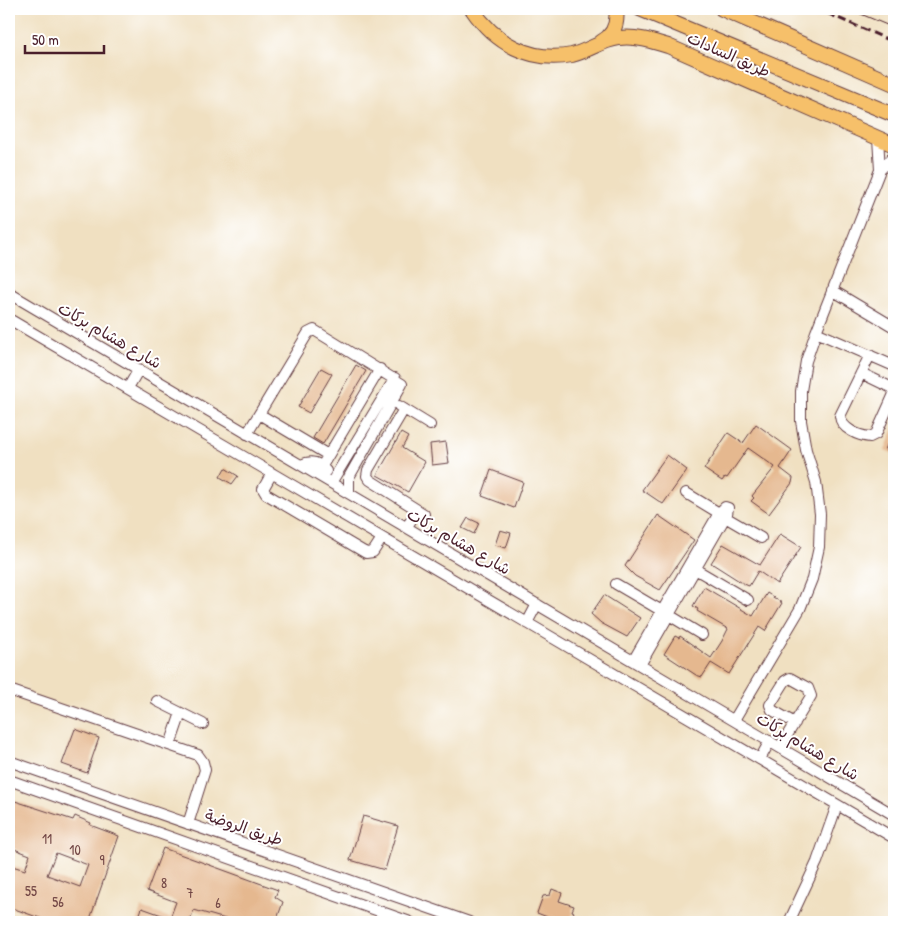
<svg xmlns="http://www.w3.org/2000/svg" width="903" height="931" font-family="'Patrick Hand','Playpen Sans Arabic',sans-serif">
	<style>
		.building { fill: #e5b88f; fill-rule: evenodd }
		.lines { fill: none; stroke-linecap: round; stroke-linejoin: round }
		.minor-casing { stroke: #633c42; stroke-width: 12 }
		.major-casing { stroke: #633c42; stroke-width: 16 }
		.minor { stroke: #fff; stroke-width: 10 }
		.major { stroke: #f6c06b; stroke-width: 14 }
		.tram { stroke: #4a1f2b; stroke-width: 1 }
		.rail { stroke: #4a1f2b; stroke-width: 3; stroke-dasharray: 8 4; stroke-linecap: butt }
		.labels { text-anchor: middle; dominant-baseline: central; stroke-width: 4; stroke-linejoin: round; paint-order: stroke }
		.number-label { font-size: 14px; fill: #714544 }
		.street-label { font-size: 16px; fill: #4a1f2b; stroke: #fff }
	</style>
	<rect width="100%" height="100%" fill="#fff"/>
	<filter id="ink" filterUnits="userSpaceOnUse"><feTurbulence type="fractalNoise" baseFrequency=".02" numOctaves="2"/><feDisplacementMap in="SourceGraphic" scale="10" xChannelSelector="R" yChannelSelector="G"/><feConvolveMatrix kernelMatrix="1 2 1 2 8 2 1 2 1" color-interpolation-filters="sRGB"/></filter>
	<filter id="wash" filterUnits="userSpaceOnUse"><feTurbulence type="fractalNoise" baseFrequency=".0096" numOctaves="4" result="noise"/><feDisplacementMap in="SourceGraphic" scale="20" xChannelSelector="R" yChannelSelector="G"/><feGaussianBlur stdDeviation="1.12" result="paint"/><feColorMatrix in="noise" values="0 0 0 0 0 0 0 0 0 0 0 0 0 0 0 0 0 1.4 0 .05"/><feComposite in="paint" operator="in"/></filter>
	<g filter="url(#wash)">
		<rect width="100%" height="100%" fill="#f0e0c1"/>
		<g id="blocks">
			<path class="building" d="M356,365L366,371L323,444L313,438Z
				M321,368L332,374L309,413L298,407Z
				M756,424L792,450L780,468L793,478L792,483L769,514L751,501L754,498L752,496L775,467L748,448L727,478L725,477L722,481L704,469L728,433L743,443Z
				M894,428V454L885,450Z
				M401,433L408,437L402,448L425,462L408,492L377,475Z
				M446,442L449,463L432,465L430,444Z
				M667,455L687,470L663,504L642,490Z
				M225,468L238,476L232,484L220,477Z
				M491,470L523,482L514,508L482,496Z
				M658,515L694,540L660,590L635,576L625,566Z
				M468,518L479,523L474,534L462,528Z
				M500,530L511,533L506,548L495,545Z
				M780,534L801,547L777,584L758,571L749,586L744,584L711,563L723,544L760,565Z
				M704,587L753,616L767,593L782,603L765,631L759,627L729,674L711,663L702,677L696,675L664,654L675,636L679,638L680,636L711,658L722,641L728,629L697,611L698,609L693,606Z
				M604,595L640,618L627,637L601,623L591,614Z
				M75,729L99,738L87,773L62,764Z
				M9,799L73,820L75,816L91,823L90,825L119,836L89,922H51L9,907V865L25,870L30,855L9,847ZM56,853L88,865L80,887L47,875Z
				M363,816L398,826L385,870L350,860Z
				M163,848L278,890L275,897L283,902L276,922H236L194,910L189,922H137L142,908L170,918L176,902L147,891Z
				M552,889L562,893L559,901L574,906L572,911L574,912L569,922H560L537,913L543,896L550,895Z"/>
		</g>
	</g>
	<g filter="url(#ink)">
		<use href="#blocks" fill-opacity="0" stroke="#633c42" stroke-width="1"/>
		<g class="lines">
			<g class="minor-casing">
				<path id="minor" d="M880,170L894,156
					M832,290L894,327
					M9,293L894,815
					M9,319L894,838
					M816,332L894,366
					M861,373L892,388L894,394L876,434L870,437C859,436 841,429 840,416L870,355
					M128,388L139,369
					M399,406L430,425
					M404,409L368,470L367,476L370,480L424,514
					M259,414L328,455
					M247,434L308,333L314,330L402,384L349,477V493
					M301,465C311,460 319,462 326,471
					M322,466L380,369
					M272,473L263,489L266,494L366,553L373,552L382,538
					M331,483L395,378
					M686,493L719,513
					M725,517L761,538
					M407,527L417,510
					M695,569L748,600
					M616,584L662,611
					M669,615L702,635
					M527,623L537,604
					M633,661L719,513L725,507L728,508L727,514L640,665
					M9,690L198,755L203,762L205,770L188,824
					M157,701L203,724
					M734,720L800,609L812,579L819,547L820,514L816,482L806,450L801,421V391L806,361L816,332L880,170L878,138
					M170,745L181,713
					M780,747L811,696L808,688L790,678L785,681L770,705L772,710L795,723
					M760,759L770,741
					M9,761L469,922
					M9,780L410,922
					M789,922L817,862L837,805"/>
			</g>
			<g class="major-casing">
				<path id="major" d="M472,9C495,43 530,63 572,55C588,51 602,40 619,38C636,36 652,41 668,46L894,145
					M640,9L894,115
					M722,9L894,84
					M601,42C614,35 618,23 616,9"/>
			</g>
			<use href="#minor" class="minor"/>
			<use href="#major" class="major"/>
			<path class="tram" d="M849,9L894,28"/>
			<path class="rail" d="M817,9L894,42"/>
		</g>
	</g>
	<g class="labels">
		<g class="number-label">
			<text x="47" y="838">11</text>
			<text x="75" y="849">10</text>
			<text x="102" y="859">9</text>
			<text x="164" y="882">8</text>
			<text x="31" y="890">55</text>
			<text x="190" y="892">7</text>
			<text x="58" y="901">56</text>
			<text x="218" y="902">6</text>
		</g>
		<g class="street-label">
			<text transform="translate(729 54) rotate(24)">طريق السادات</text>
			<text transform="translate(110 335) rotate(30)">شارع هشام بركات</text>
			<text transform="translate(459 541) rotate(30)">شارع هشام بركات</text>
			<text transform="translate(808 746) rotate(31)">شارع هشام بركات</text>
			<text transform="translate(244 827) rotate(19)">طريق الروضة</text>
		</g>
	</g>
	<rect width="903" height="931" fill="none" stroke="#fff" stroke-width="30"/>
	<path d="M25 45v8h79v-8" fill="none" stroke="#4a1f2b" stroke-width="2.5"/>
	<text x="32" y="45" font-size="15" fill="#4a1f2b" stroke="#ffffff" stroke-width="4" paint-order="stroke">50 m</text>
</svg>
